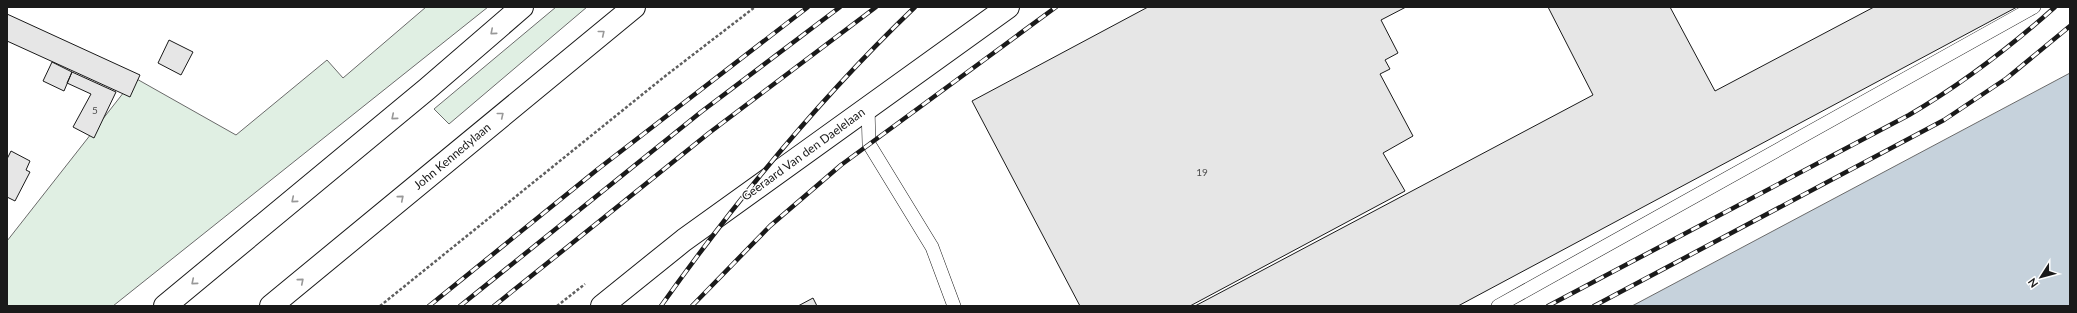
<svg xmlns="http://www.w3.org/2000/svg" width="2077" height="313" font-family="Lato,sans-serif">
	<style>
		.green { fill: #e0efe3; stroke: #6a6a6a }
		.water { fill: #c6d2dc; stroke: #6a6a6a }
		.building { fill: #e6e6e6; stroke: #1a1a1a }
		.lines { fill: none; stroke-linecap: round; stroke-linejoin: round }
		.lane-casing { stroke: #1a1a1a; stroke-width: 14 }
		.street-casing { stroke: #1a1a1a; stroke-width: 24 }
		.highway-casing { stroke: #1a1a1a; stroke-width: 24 }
		.path { stroke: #5f5f5f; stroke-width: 2.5; stroke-dasharray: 3 2; stroke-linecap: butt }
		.lane { stroke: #fff; stroke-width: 13 }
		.street { stroke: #fff; stroke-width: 22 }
		.highway { stroke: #fff; stroke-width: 22 }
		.rail-casing { stroke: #1a1a1a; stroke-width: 4.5 }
		.rail { stroke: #fff; stroke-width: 3; stroke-dasharray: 9; stroke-linecap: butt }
		.oneway { stroke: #989898 }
		.labels { text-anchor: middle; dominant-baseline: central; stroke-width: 3; stroke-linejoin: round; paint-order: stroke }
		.number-label { font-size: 10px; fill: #4d4d4d }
		.street-label { font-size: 12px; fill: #1a1a1a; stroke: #fff }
	</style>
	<rect width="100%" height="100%" fill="#fff"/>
	<path class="green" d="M426,7H488L113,306H7V241L135,78L236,135L327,60L343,78Z
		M556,7H587L449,124L434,109Z"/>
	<path class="water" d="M2070,73V306H1632Z"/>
	<path class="building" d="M1148,7H1406L1381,20L1398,53L1385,60L1390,69L1380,74L1413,136L1383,153L1405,191L1190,306H1080L972,101Z
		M1548,7H1670L1715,91L1874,7H2017L1458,306H1195L1593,95Z
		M7,14L140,75L130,97L7,41Z
		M169,40L193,52L181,75L158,63Z
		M52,62L72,72L64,91L43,81Z
		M72,72L116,92L94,138L73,127L91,94L67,83Z
		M11,151L30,161L26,170L30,172L15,201L7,197V159Z
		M813,298L817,306H798Z"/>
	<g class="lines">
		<g class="lane-casing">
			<path id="lane" d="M868,107L869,144L932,247L954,306
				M1498,306L2034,7"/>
		</g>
		<g class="street-casing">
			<path id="street" d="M602,306L684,240L1008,7"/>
		</g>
		<g class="highway-casing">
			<path id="highway" d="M165,306L427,89L522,7
				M271,306L634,7"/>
		</g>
		<path class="path" d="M380,306L664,77L755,7
			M557,306L585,284"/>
		<use href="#lane" class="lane"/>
		<use href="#street" class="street"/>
		<use href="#highway" class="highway"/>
		<g class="rail-casing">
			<path id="rail" d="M429,306L598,169L808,7
				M460,306L701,112L840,7
				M494,306L709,133L876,7
				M661,306C737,199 821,97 915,7
				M692,306L770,226L841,165L1056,7
				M1548,306L1909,115C1962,84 2009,48 2055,7
				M1594,306L1944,120L2007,78L2070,26"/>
		</g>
		<use href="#rail" class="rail"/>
	</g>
	<defs><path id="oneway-chevron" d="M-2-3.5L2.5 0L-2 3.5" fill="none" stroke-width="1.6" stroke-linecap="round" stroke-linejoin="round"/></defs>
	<g class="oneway">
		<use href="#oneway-chevron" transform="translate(493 32) rotate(139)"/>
		<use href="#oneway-chevron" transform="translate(602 33) rotate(-39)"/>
		<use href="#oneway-chevron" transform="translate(501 115) rotate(-39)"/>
		<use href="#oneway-chevron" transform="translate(394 117) rotate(140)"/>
		<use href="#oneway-chevron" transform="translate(401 198) rotate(-40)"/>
		<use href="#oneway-chevron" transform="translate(294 200) rotate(140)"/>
		<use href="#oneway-chevron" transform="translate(301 281) rotate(-40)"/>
		<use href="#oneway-chevron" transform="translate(194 282) rotate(140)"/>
	</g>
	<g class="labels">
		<g class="number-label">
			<text x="95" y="110">5</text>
			<text x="1202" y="172">19</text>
		</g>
		<g class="street-label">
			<text transform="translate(803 154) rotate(-36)">Geeraard Van den Daelelaan</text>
			<text transform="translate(452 156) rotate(-40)">John Kennedylaan</text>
		</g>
	</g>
	<rect width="2077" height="313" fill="none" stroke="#1a1a1a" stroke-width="16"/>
	<g transform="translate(2041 277) rotate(234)" stroke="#ffffff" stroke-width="3" paint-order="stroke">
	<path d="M0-3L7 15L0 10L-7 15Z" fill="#1a1a1a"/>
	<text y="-6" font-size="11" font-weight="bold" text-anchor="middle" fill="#1a1a1a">N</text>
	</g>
</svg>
